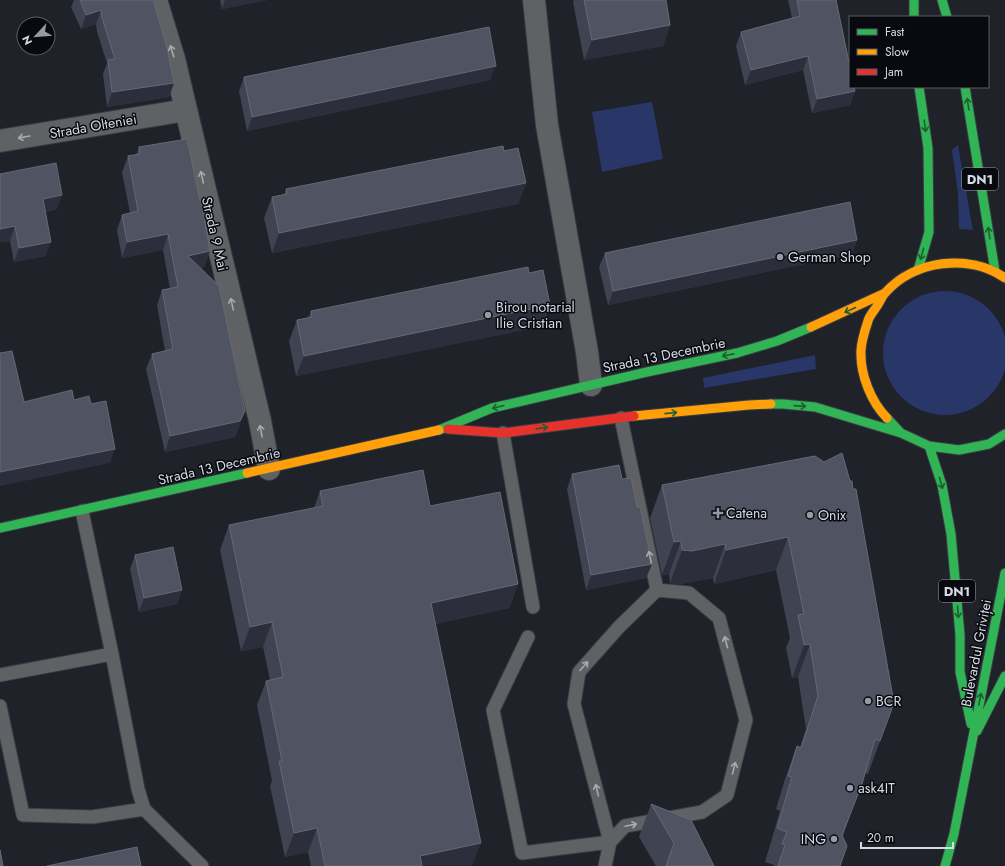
<svg xmlns="http://www.w3.org/2000/svg" width="1005" height="866" font-family="Jost,sans-serif">
	<style>
		.green { fill: #293668 }
		.lines { fill: none; stroke-linecap: round; stroke-linejoin: round }
		.lane-casing { stroke: #393d42; stroke-width: 15 }
		.street-casing { stroke: #393d42; stroke-width: 24 }
		.fast-casing { stroke: #393d42; stroke-width: 11 }
		.slow-casing { stroke: #393d42; stroke-width: 11 }
		.jam-casing { stroke: #393d42; stroke-width: 11 }
		.lane { stroke: #606164; stroke-width: 13 }
		.street { stroke: #606164; stroke-width: 22 }
		.fast { stroke: #30b455; stroke-width: 9 }
		.slow { stroke: #ff9f0a; stroke-width: 9 }
		.jam { stroke: #e5322d; stroke-width: 9 }
		.wall { fill: #3f4352 }
		.shaded-wall { fill: #2c2f3b }
		.building { fill: #505462; stroke: #656976 }
		.oneway { stroke: #a7aab0 }
		.oneway2 { stroke: #1c5f32 }
		.poi-dot { fill: #969aa2; stroke: #080a10; stroke-width: 1.5 }
		.labels { text-anchor: middle; dominant-baseline: central; stroke-width: 3; stroke-linejoin: round; paint-order: stroke }
		.shield { fill: #080a10; stroke: #989ca4; stroke-width: 1 }
		.shield-label { font-size: 13px; font-weight: bold; fill: #d6dae3 }
		.street-label { font-size: 14px; fill: #d6dae3; stroke: #080a10 }
		.poi-label { font-size: 14px; fill: #d6dae3; stroke: #080a10; text-anchor: start }
	</style>
	<rect width="100%" height="100%" fill="#1f2229"/>
	<path class="green" d="M652,102L663,159L602,172L592,112Z
		M958,145L971,220L973,230L959,229L958,194L952,150Z
		M883 353a62 62 0 1 1 124 0a62 62 0 1 1-124 0Z
		M815,355L816,369L704,388L703,378Z"/>
	<g class="lines">
		<g class="lane-casing">
			<path id="lane" d="M503,433L533,607
				M82,511L112,654L138,789L144,809L202,866
				M528,637L493,710L522,853L610,842L574,704L579,672L619,627L657,590
				M0,675L112,654
				M0,706L23,815L92,817L144,809
				M605,866L610,842L625,826L702,812L727,795L746,720L719,618L689,593L657,590L621,418"/>
		</g>
		<g class="street-casing">
			<path id="street" d="M156,0L174,59L260,421L269,469
				M534,0L547,125L587,352L591,385
				M0,141L186,110"/>
		</g>
		<g class="fast-casing">
			<path id="fast" d="M914,0V17
				M942,0L947,17
				M965,87L995,271
				M918,270L929,232L928,148L919,87
				M771,404H783L815,407L901,433
				M887,418L901,433L929,446L959,450L989,444L1005,434
				M439,430L492,408L647,372L737,353L777,341L811,327
				M929,446L942,485L951,534L960,635V672L971,724
				M0,528L247,473
				M977,731L1005,676
				M945,866L954,834L1005,573"/>
		</g>
		<g class="slow-casing">
			<path id="slow" d="M811,327L885,293
				M634,416L749,405L771,404
				M887,418C871,402 860,374 861,351C861,342 865,330 868,321C869,316 874,311 877,306C880,302 882,296 885,293C914,260 969,253 1005,278
				M247,473L439,430"/>
		</g>
		<g class="jam-casing">
			<path id="jam" d="M448,429L503,433L634,416"/>
		</g>
		<use href="#lane" class="lane"/>
		<use href="#street" class="street"/>
		<use href="#fast" class="fast"/>
		<use href="#slow" class="slow"/>
		<use href="#jam" class="jam"/>
	</g>
	<path class="wall" d="M74,0H153L174,83L169,97L107,107L103,74L107,63L97,32L96,24L81,29L71,7Z
		M220,0H267L222,9Z
		M574,0H666L670,25L663,46L584,60L573,2Z
		M788,0H836L855,91L850,105L812,113L803,70L745,85L736,46L741,32L792,18Z
		M244,77L490,80L247,131L239,91Z
		M139,147L210,251L204,267L201,268L245,411L239,426L235,437L165,452L146,369L152,354L165,351L157,305L162,290L170,289L163,250L122,258L117,230L122,215L130,213L122,172L128,156L136,155Z
		M504,151L526,183L518,204L272,253L264,218L272,197L284,195L286,189Z
		M0,174L57,209L45,212L46,256L14,262L10,241L0,242Z
		M857,240L852,254L608,305L599,267L605,253Z
		M529,273L550,305L543,326L296,376L289,341L297,320L308,318L311,311Z
		M815,456L880,741L868,774L865,773L843,836L840,866H774V865L765,862L780,811L776,809L785,779L797,746L800,747L806,729L798,677L792,678L786,648L790,638L776,570L714,584L713,578L680,584L670,583L669,574L662,575L650,518L662,485Z
		M572,474L622,479L637,507L652,564L646,578L586,590L567,489Z
		M320,491L430,506L518,584L509,608L435,624L472,866H311L308,852L285,857L270,786L272,781L257,705L266,681L270,680L263,647L241,651L220,550L229,525L314,508Z
		M135,555L182,590L177,604L139,612L130,569Z
		M651,804L714,866H656L639,837Z"/>
	<path class="shaded-wall" d="M225,0H267L222,9Z
		M101,10L96,24L81,29L86,15Z
		M670,25L663,46L584,60L592,40Z
		M808,56L803,70L745,85L751,70Z
		M496,66L490,80L247,131L252,117Z
		M174,83L169,97L107,107L112,92Z
		M855,91L850,105L812,113L817,99Z
		M526,183L518,204L272,253L279,233Z
		M62,195L57,209L37,213L43,199Z
		M15,226L10,241L0,242V229Z
		M168,234L163,250L122,258L127,242Z
		M857,240L852,254L608,305L613,291Z
		M51,242L46,256L14,262L19,248Z
		M210,251L204,267L182,271L188,256Z
		M550,305L543,326L296,376L304,356Z
		M245,411L239,426L235,437L165,452L170,436Z
		M115,449L110,463L0,486V472Z
		M788,537L776,570L714,584L726,550Z
		M681,541L669,574L662,575L674,542Z
		M725,544L713,578L680,584L670,583L682,550Z
		M652,564L646,578L586,590L591,575Z
		M518,584L509,608L422,627L431,603Z
		M182,590L177,604L139,612L144,598Z
		M272,622L263,647L241,651L250,627Z
		M810,644L798,677L792,678L804,645Z
		M317,828L308,852L285,857L294,833Z
		M481,843L472,866H416L420,856Z"/>
	<path class="building" d="M80,0H153L167,48L174,83L112,92L108,60L115,59L102,18L101,10L86,15Z
		M584,0H666L670,25L592,40Z
		M797,0H836L850,67V87H854L855,91L817,99L808,56L751,70L741,32L800,16Z
		M489,27L496,66L252,117L244,77Z
		M187,139L200,201L201,200L210,251L188,256L219,286L245,411L240,421L170,436L152,354L173,349L162,290L178,287L168,234L127,242L122,215L138,211L128,156L140,154L139,147Z
		M503,146L504,151L518,148L526,183L279,233L272,197L287,194L286,189Z
		M56,163L62,195L43,199L51,242L19,248L15,226L0,229V174Z
		M850,202L857,240L613,291L605,253Z
		M528,267L529,273L543,270L550,305L304,356L297,320L312,317L311,311Z
		M12,351L24,402L72,390L74,400L89,396L91,404L106,401L115,449L0,472V353Z
		M842,453L850,481H852L853,489H856L894,703L880,741L875,739L862,784L842,835L847,846L840,866H778L785,845L782,844L787,832L777,828L792,777L788,776L797,746L801,748L818,696L810,644L804,645L798,615L804,614L788,537L726,550L725,544L692,551L682,550L681,541L674,542L662,485L815,456L824,462Z
		M619,465L622,479L631,478L637,507H640L652,564L591,575L572,474Z
		M423,470L430,506L500,492L518,584L431,603L481,843L420,856L422,866H325L317,828L294,833L279,761H282L266,681L283,677L272,622L250,627L229,525L323,506L320,491Z
		M173,547L182,590L144,598L135,555Z
		M651,804L691,820L714,866H666L674,843Z
		M137,847L141,866H47Z
		M0,850L3,866H0Z"/>
	<defs><path id="oneway-shaft" d="M-6 0H5M1.5-3L5.5 0L1.5 3" fill="none" stroke-width="1.6" stroke-linecap="round" stroke-linejoin="round"/></defs>
	<g class="oneway">
		<use href="#oneway-shaft" transform="translate(172 51) rotate(-107)"/>
		<use href="#oneway-shaft" transform="translate(24 137) rotate(170)"/>
		<use href="#oneway-shaft" transform="translate(202 177) rotate(-103)"/>
		<use href="#oneway-shaft" transform="translate(232 304) rotate(-103)"/>
		<use href="#oneway-shaft" transform="translate(261 431) rotate(-101)"/>
		<use href="#oneway-shaft" transform="translate(650 557) rotate(-102)"/>
		<use href="#oneway-shaft" transform="translate(726 642) rotate(-105)"/>
		<use href="#oneway-shaft" transform="translate(584 666) rotate(-48)"/>
		<use href="#oneway-shaft" transform="translate(734 768) rotate(-76)"/>
		<use href="#oneway-shaft" transform="translate(597 790) rotate(-104)"/>
		<use href="#oneway-shaft" transform="translate(631 825) rotate(-12)"/>
	</g>
	<g class="oneway2">
		<use href="#oneway-shaft" transform="translate(968 104) rotate(-99)"/>
		<use href="#oneway-shaft" transform="translate(925 126) rotate(82)"/>
		<use href="#oneway-shaft" transform="translate(989 233) rotate(-99)"/>
		<use href="#oneway-shaft" transform="translate(922 254) rotate(106)"/>
		<use href="#oneway-shaft" transform="translate(850 310) rotate(155)"/>
		<use href="#oneway-shaft" transform="translate(728 355) rotate(169)"/>
		<use href="#oneway-shaft" transform="translate(800 406) rotate(4)"/>
		<use href="#oneway-shaft" transform="translate(498 407) rotate(166)"/>
		<use href="#oneway-shaft" transform="translate(671 413) rotate(-6)"/>
		<use href="#oneway-shaft" transform="translate(542 428) rotate(-8)"/>
		<use href="#oneway-shaft" transform="translate(941 483) rotate(74)"/>
		<use href="#oneway-shaft" transform="translate(958 612) rotate(86)"/>
		<use href="#oneway-shaft" transform="translate(980 699) rotate(-79)"/>
	</g>
	<g class="poi-dot">
		<circle cx="780" cy="257" r="4"/>
		<circle cx="488" cy="315" r="4"/>
		<path d="M716 507h4v4h4v4h-4v4h-4v-4h-4v-4h4z"/>
		<circle cx="810" cy="515" r="4"/>
		<circle cx="868" cy="701" r="4"/>
		<circle cx="850" cy="788" r="4"/>
		<circle cx="834" cy="839" r="4"/>
	</g>
	<g class="labels">
		<g class="shield">
			<rect x="962" y="168" width="36" height="22" rx="3"/>
			<rect x="939" y="580" width="36" height="22" rx="3"/>
		</g>
		<g class="shield-label">
			<text x="980" y="179">DN1</text>
			<text x="957" y="591">DN1</text>
		</g>
		<g class="street-label">
			<text transform="translate(93 126) rotate(-10)">Strada Olteniei</text>
			<text transform="translate(215 234) rotate(77)">Strada 9 Mai</text>
			<text transform="translate(664 355) rotate(-12)">Strada 13 Decembrie</text>
			<text transform="translate(219 466) rotate(-13)">Strada 13 Decembrie</text>
			<text transform="translate(976 653) rotate(-79)">Bulevardul Griviței</text>
		</g>
		<g class="poi-label">
			<text x="788" y="257">German Shop</text>
			<text x="496" y="307">Birou notarial<tspan x="496" dy="16">Ilie Cristian</tspan></text>
			<text x="726" y="513">Catena</text>
			<text x="818" y="515">Onix</text>
			<text x="876" y="701">BCR</text>
			<text x="858" y="788">ask4IT</text>
			<text x="826" y="839" text-anchor="end">ING</text>
		</g>
	</g>
	<rect x="849" y="16" width="140" height="72" fill="#080a10" stroke="#5a5d64"/>
	<rect x="857" y="29" width="20" height="6" fill="#30b455" stroke="#5a5d64"/>
	<text x="885" y="36" font-size="12" fill="#d6dae3">Fast</text>
	<rect x="857" y="49" width="20" height="6" fill="#ff9f0a" stroke="#5a5d64"/>
	<text x="885" y="56" font-size="12" fill="#d6dae3">Slow</text>
	<rect x="857" y="69" width="20" height="6" fill="#e5322d" stroke="#5a5d64"/>
	<text x="885" y="76" font-size="12" fill="#d6dae3">Jam</text>
	<g transform="translate(36 36) rotate(244)"><circle r="19" fill="#080a10" stroke="#5a5d64"/>
	<path d="M0-3L7 15L0 10L-7 15Z" fill="#969aa2"/>
	<text y="-6" font-size="11" font-weight="bold" text-anchor="middle" fill="#d6dae3">N</text>
	</g>
	<path d="M861 842v6h92v-6" fill="none" stroke="#d6dae3" stroke-width="2"/>
	<text x="867" y="842" font-size="12" fill="#d6dae3" stroke="#080a10" stroke-width="3" paint-order="stroke">20 m</text>
</svg>
